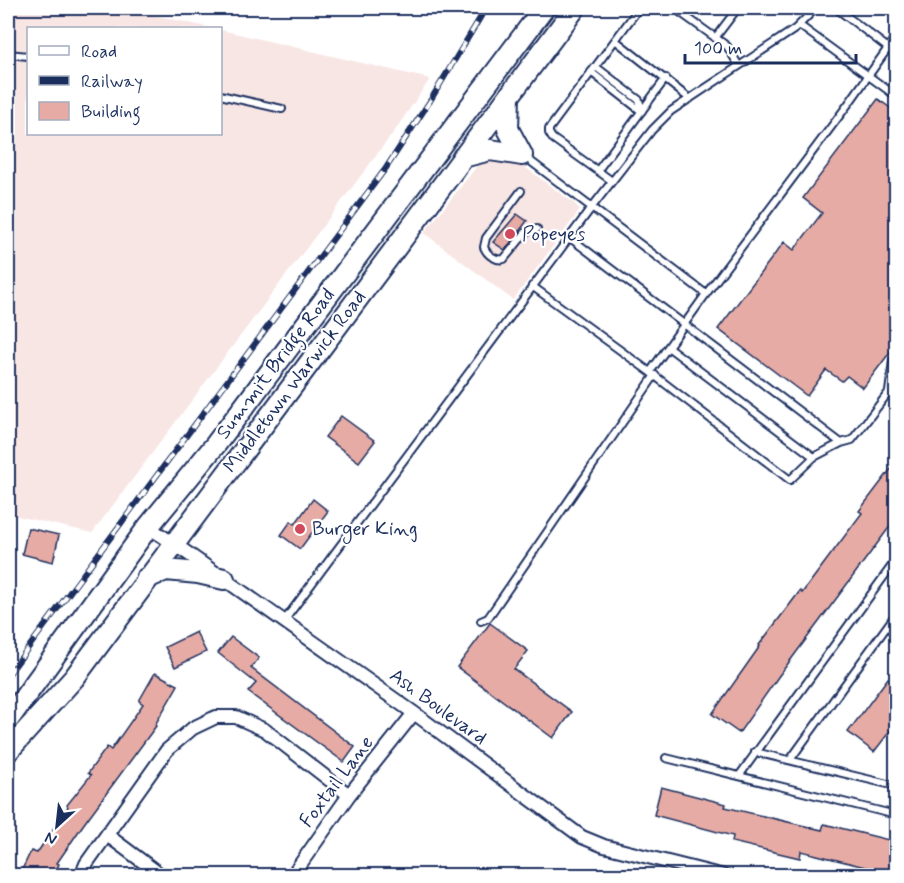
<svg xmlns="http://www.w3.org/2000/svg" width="904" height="883" font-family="Mynerve,sans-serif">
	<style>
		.built { fill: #f8e6e4 }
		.building { fill: #e6aba5; stroke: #1b2f5e; stroke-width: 1.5 }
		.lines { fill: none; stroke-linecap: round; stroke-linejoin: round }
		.lane-casing { stroke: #1b2f5e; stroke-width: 10 }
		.street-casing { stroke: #1b2f5e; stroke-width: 16 }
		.primary-casing { stroke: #1b2f5e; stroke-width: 24 }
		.lane { stroke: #fff; stroke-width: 6 }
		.street { stroke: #fff; stroke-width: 12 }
		.primary { stroke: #fff; stroke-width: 20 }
		.rail-casing { stroke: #1b2f5e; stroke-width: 6 }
		.rail { stroke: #fff; stroke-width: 4; stroke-dasharray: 11; stroke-linecap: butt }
		.poi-dot { fill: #d1495b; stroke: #fff; stroke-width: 2 }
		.labels { text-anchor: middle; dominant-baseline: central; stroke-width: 4.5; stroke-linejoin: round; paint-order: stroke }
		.poi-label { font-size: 20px; fill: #1b2f5e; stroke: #fff; text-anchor: start }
		.street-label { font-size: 20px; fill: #1b2f5e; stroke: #fff }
	</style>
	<rect width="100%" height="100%" fill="#fff"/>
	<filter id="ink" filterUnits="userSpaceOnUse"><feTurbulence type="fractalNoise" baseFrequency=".0167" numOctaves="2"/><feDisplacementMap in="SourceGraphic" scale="12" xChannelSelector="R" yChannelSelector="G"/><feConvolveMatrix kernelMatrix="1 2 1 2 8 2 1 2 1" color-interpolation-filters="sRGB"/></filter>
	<g filter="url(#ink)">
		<path class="built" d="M8,8H121L212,28H28V134H220L221,30L430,79L396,129L92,533L8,514Z
			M482,160H515L575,204L580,210L513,300L424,233Z"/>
		<path class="building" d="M878,99L897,113V343L863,388L847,376L842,381L826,370L807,396L718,329L784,242L794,250L822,213L803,198Z
			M517,214L527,221L505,250L493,242Z
			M341,416L375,441L359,462L325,437Z
			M897,461V517L778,677L739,733L712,714L760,646L759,645L800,591L802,593L862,513L859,511Z
			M313,499L328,511L300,549L281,535L291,521L295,524Z
			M28,528L59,535L53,562L22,554Z
			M490,623L528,651L514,669L572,712L553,738L457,667Z
			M196,632L206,652L175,667L165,647Z
			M231,637L259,658L251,668L355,747L344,762L248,692L256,683L218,653Z
			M155,673L178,685L155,725L156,726L83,825L57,863L59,864L54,876H19L31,851L37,853L68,807L67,805L91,775L88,773L107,747L111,750L143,704L139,701Z
			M888,678L897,684V722L874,752L848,732Z
			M661,787L726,804L725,807L822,830L824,824L897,842V875L801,851L800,858L732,842L733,836L654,815Z"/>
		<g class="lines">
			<g class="lane-casing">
				<path id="lane" d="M674,8L727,46L739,66
					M799,25L896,96
					M896,35L888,48L896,55
					M715,38L734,13L728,8
					M615,40L690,99
					M8,54L28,56
					M596,67L639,100L642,111
					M591,72L641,111
					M220,95L282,109
					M525,157L706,294L849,103L888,48L836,8
					M598,170L666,78
					M612,181L552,138L549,133V129L639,8
					M521,191L486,238L484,247C487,255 496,261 504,259L526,232L537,229
					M569,237L841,443L852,440L889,392L893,361L896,356
					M532,286L650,372L706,294
					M668,347L814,457
					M650,372L790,480L814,457L841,443
					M284,621L592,207L652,130L671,111L795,29L816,8
					M481,621L488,618L655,375
					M755,752L896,786
					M666,758L896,815
					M790,760L896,614
					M739,776L896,560"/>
			</g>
			<g class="street-casing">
				<path id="street" d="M148,527L173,543L414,713L582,837L604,846L724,876
					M107,835L162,876
					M81,876L86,864L167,750L193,728L216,717H236L265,730L349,795
					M292,876L349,795L414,713"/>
			</g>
			<g class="primary-casing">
				<path id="primary" d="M509,96L508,129L522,155
					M463,157L490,150L522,155
					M147,578L166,570L198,573L224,579
					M8,720L148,527L216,444L544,8
					M8,751L74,678L575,8"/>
			</g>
			<use href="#lane" class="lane"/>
			<use href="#street" class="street"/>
			<use href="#primary" class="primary"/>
			<g class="rail-casing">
				<path id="rail" d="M8,675L386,168L430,101L486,8"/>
			</g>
			<use href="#rail" class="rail"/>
		</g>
	</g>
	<g class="poi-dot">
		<circle cx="510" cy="234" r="6"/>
		<circle cx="300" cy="529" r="6"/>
	</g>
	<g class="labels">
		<g class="poi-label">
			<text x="522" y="234">Popeyes</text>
			<text x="312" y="529">Burger King</text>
		</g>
		<g class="street-label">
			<text transform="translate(276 364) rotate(-53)">Summit Bridge Road</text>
			<text transform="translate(295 382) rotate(-53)">Middletown Warwick Road</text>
			<text transform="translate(438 707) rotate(36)">Ash Boulevard</text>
			<text transform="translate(337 782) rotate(-53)">Foxtail Lane</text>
		</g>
	</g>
	<rect width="904" height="883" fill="none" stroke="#fff" stroke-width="30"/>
	<rect x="15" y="15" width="874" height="853" fill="none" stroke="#1b2f5e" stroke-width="2" filter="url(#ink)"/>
	<rect x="27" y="27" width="195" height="108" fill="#ffffff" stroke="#a4acbf" stroke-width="1.5"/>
	<rect x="39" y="46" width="30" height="9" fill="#ffffff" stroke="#a4acbf" stroke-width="1.5"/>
	<text x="81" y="57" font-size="18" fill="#1b2f5e">Road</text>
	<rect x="39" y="76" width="30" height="9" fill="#1b2f5e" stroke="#a4acbf" stroke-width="1.5"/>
	<text x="81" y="87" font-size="18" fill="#1b2f5e">Railway</text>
	<rect x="39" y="102" width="30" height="18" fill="#e6aba5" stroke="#a4acbf" stroke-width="1.5"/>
	<text x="81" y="117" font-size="18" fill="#1b2f5e">Building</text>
	<g transform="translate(57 826) rotate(207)" stroke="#ffffff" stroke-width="4.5" paint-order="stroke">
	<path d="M0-4.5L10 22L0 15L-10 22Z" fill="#1b2f5e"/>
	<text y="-9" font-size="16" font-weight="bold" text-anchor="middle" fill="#1b2f5e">N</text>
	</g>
	<path d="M685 54v9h171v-9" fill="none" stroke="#1b2f5e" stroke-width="3"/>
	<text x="694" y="54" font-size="18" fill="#1b2f5e" stroke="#ffffff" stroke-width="4.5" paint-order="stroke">100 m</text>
</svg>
